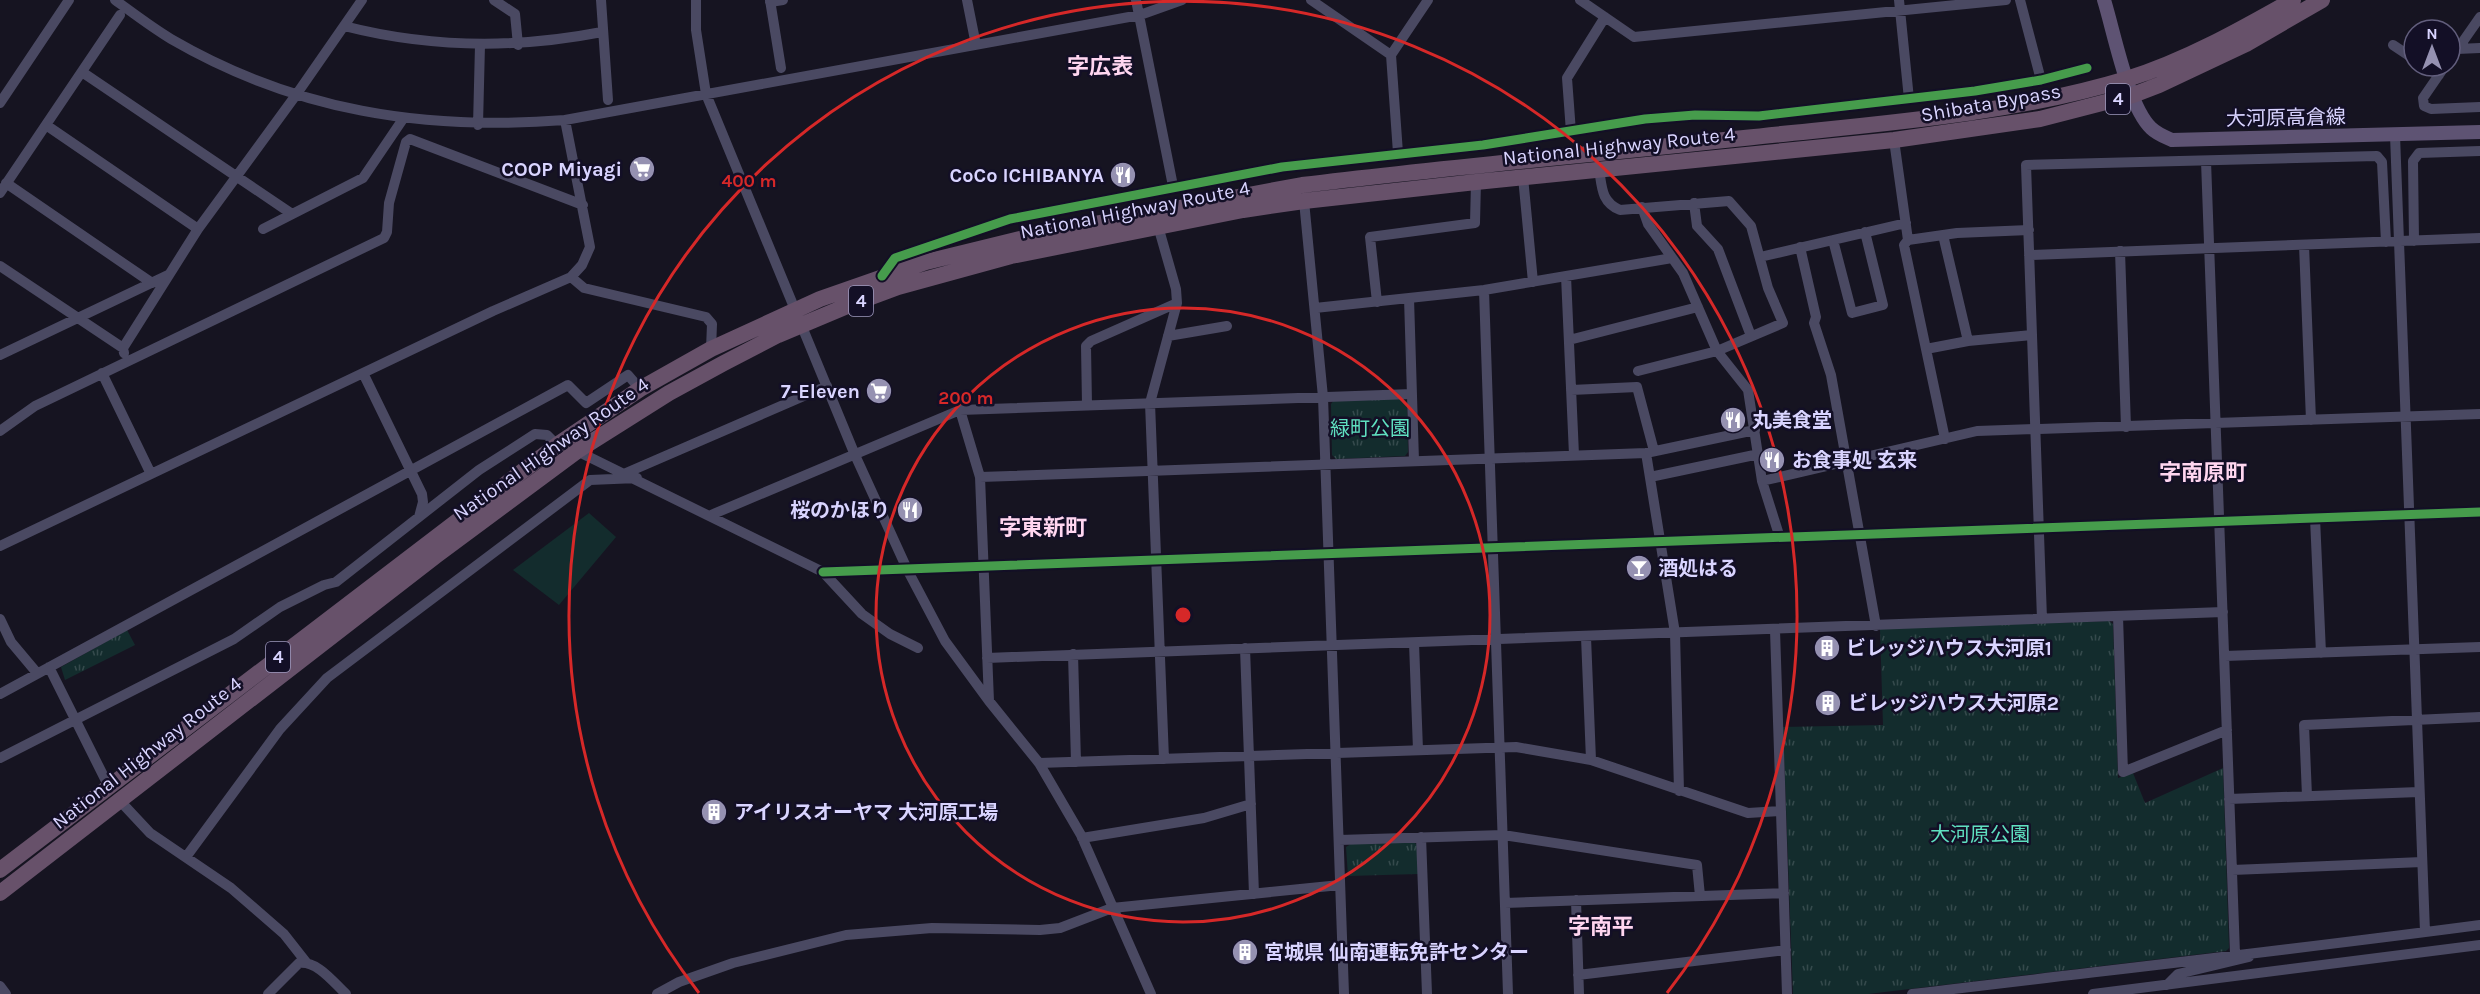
<svg xmlns="http://www.w3.org/2000/svg" width="2480" height="994" font-family="Karla,'Noto Sans JP',sans-serif">
	<style>
		.grass { fill: #132c2d }
		.park { fill: url(#park-tufts) }
		.lines { fill: none; stroke-linecap: round; stroke-linejoin: round }
		.minor { stroke: #4a4962; stroke-width: 10 }
		.major { stroke: #5e5373; stroke-width: 14 }
		.highway { stroke: #67516a; stroke-width: 16 }
		.cycleway-casing { stroke: #130f26; stroke-width: 13 }
		.cycleway { stroke: #469c4c; stroke-width: 9 }
		.ring { fill: none; stroke: #d62828; stroke-width: 3 }
		.labels { text-anchor: middle; dominant-baseline: central; stroke-width: 5; stroke-linejoin: round; paint-order: stroke }
		.shield { fill: #130f26; stroke: #9e99be; stroke-width: 1.5 }
		.shield-label { font-size: 18px; font-weight: bold; fill: #d9d4ff }
		.street-label { font-size: 20px; fill: #d9d4ff; stroke: #130f26 }
		.poi-label { font-size: 20px; font-weight: bold; fill: #d9d4ff; stroke: #130f26; text-anchor: start }
		.park-label { font-size: 20px; fill: #5fe0c0; stroke: #130f26 }
		.quarter-label { font-size: 22px; font-weight: bold; fill: #ffd6f0; stroke: #130f26 }
		.centre { fill: #d62828; stroke: #130f26; stroke-width: 3 }
		.ring-label { font-size: 18px; text-anchor: middle; font-weight: bold; fill: #d62828; stroke: #130f26; stroke-width: 5; stroke-linejoin: round; paint-order: stroke }
	</style>
	<defs>
		<pattern id="park-tufts" width="24" height="20" patternUnits="userSpaceOnUse" patternTransform="scale(1.5)"><rect width="24" height="20" fill="#132c2d"/><path d="M3 7l-1-3M5 7V3M7 7l1-3M15 17l-1-3M17 17v-4M19 17l1-3" fill="none" stroke="#354a4c"/></pattern>
	</defs>
	<rect width="100%" height="100%" fill="#161421"/>
	<path class="grass" d="M589,513L616,537L559,605L513,570Z"/>
	<path class="park" d="M1402,398L1407,402L1408,452L1405,456L1336,459L1332,455L1331,404L1334,400Z
		M2109,621L2113,624L2118,778L2133,773L2145,803L2223,768L2229,948L2226,951L1868,994H1793L1783,727L1883,725L1880,629Z
		M127,630L135,645L65,680L61,667Z
		M1413,842L1418,845V874L1348,876L1346,847L1351,844Z"/>
	<g class="lines">
		<path class="minor" d="M115,0C133,13 151,27 171,39C295,111 424,131 565,120L1140,15L1182,0
			M494,0L515,14L518,45
			M601,0L608,100
			M696,0V30L706,94L855,455L908,571L945,641L989,701L1039,763L1081,835L1151,994
			M770,0L781,68
			M967,0L976,45
			M1136,0L1173,186
			M1311,0L1391,55
			M1580,0L1634,37L2006,0
			M1899,0L1909,99
			M2020,0L2041,80
			M770,2L783,0
			M344,26C430,48 515,49 602,32
			M2393,45L2414,59
			M2457,49L2480,48
			M2450,60L2480,17
			M2425,66L2439,75
			M2445,66L2423,98L2424,106L2431,109L2480,107
			M82,72L292,214
			M0,103L69,0
			M46,125L198,229
			M478,125L480,45
			M1571,132L1567,78L1605,17
			M2395,135L2425,932
			M1894,140L1908,240
			M1398,153L1391,55L1428,0
			M2206,161L2235,954
			M1599,169C1602,187 1601,202 1620,210L1729,201L1751,226L1768,288L1783,323L1717,351L1638,371
			M1523,177L1533,282
			M6,183L152,283
			M0,193L120,15
			M1304,201L1323,397L1344,994
			M1694,203L1697,226L1718,249L1751,336
			M1642,207L1648,224L1683,273L1717,351L1748,390L1762,481L1780,538
			M1158,226L1176,289L1177,303L1150,403L1164,759
			M263,229L363,178L403,119
			M1943,235L1968,341
			M1833,240L1852,313L1883,305L1865,232
			M2414,241L2413,161L2419,153L2480,151
			M2304,245L2311,420
			M1800,247L1816,317L1814,323L1831,375L1876,626
			M2120,251L2126,427
			M2029,255L2480,238
			M1760,257L1906,223
			M0,266L123,348L124,353
			M883,275L895,258L1010,219L1282,167L1483,145L1645,119L1695,115L1759,116L1975,91L2041,80L2087,68
			M1566,276L1574,455
			M571,277L584,288L706,317L712,324L711,349
			M1484,290L1508,994
			M1409,298L1414,461
			M1377,302L1370,237L1475,223L1476,182
			M1315,308L1484,290L1672,258
			M1168,336L1227,326
			M1569,340L1698,307
			M123,348L198,229L296,95L362,0
			M1926,349L1968,341L2032,335
			M0,355L168,275
			M102,373L151,474
			M363,373L422,494L423,502L419,517
			M1571,390L1637,387L1654,451
			M1087,405L1086,346L1091,341L1177,303
			M960,410L980,477L989,701
			M0,431L35,406L384,238L387,232L389,203L406,142L410,139L583,205
			M1945,439L1904,245L1908,240L1957,233L2029,230
			M577,451L823,572L862,614L890,634L918,648
			M1646,453L1675,633L1679,791
			M626,473L827,386
			M980,477L1646,453L1755,430
			M1650,477L1759,454
			M1762,481L1977,431L2480,414
			M711,515L960,410L1412,394
			M2315,518L2321,653
			M0,546L493,311L571,277L582,265L590,247L565,120
			M823,572L2480,512
			M2118,616L2123,772L2227,730
			M0,619L11,642L37,673
			M2042,619L2026,165L2377,156L2382,162L2386,242
			M1775,630L1787,994
			M1586,637L1591,760
			M1414,643L1418,750
			M1245,648L1254,894
			M1073,654L1076,762
			M2225,656L2480,647
			M987,658L2223,612
			M49,667L109,787
			M0,694L568,385L586,403L628,375L640,389
			M0,758L234,639L280,607L324,585L336,582L479,470L535,434L547,435L557,445
			M1039,763L1516,747L1591,760L1748,813L1781,811
			M2307,796L2304,725L2480,717
			M2229,799L2419,792
			M121,802L150,833L231,888L284,934L306,962
			M1421,837L1427,994
			M1082,838L1204,818L1251,804
			M1339,840L1503,835L1697,865L1700,896
			M186,857L280,729L327,678L590,480L637,478
			M2232,870L2422,862
			M1576,900L1579,994
			M1505,903L1784,893
			M1578,975L1786,950
			M2167,985L2178,974L2249,957
			M0,986L6,994
			M268,994L299,963C318,961 333,982 346,994
			M657,994L679,982L733,963L846,935L932,928L1040,930L1060,928L1112,908L1340,885
			M1912,994C2102,971 2291,950 2480,925
			M2093,994L2480,945"/>
		<path class="major" d="M2104,0C2114,32 2128,106 2151,128C2157,134 2165,137 2172,140L2480,132"/>
		<path class="highway" d="M0,870L557,445L640,389L711,349L820,299L926,262L1041,234L1302,185C1449,167 1597,154 1744,138C1872,124 2004,116 2127,79C2185,61 2240,30 2293,0
			M0,893L437,555L577,451L669,393L724,363L778,335L847,306L898,287L1011,256L1243,210L1304,201L1476,182L1894,140L2040,119L2133,95L2159,85L2246,44L2322,0"/>
		<g class="cycleway-casing">
			<path id="cycleway" d="M882,276L895,258L1010,219L1282,167L1483,145L1645,119L1695,115L1759,116L1975,91L2041,80L2087,68
				M823,572L2480,512"/>
		</g>
		<use href="#cycleway" class="cycleway"/>
	</g>
	<g class="ring">
		<circle cx="1183" cy="615" r="307"/>
		<path d="M699 993A614 614 0 1 1 1667 993"/>
	</g>
	<defs>
		<g id="supermarket-disc" transform="scale(1.35)"><circle r="9.5" fill="#9591b1" stroke="#130f26"/><path d="M-6-5.5h2.5l.6 2H6L4.5 2H-2.5L-4.4-4H-6ZM-1.5 3.2a1.3 1.3 0 1 0 .1 0ZM3 3.2a1.3 1.3 0 1 0 .1 0Z" fill="#fff"/></g>
		<g id="restaurant-disc" transform="scale(1.35)"><circle r="9.5" fill="#9591b1" stroke="#130f26"/><path d="M-5-6h1v4h1v-4h1v4h1v-4h1v5L-1.5 .5V6h-2V.5L-5-1ZM5-6V6H3V1.5H1.5Q1.5-4 5-6Z" fill="#fff"/></g>
		<g id="bar-disc" transform="scale(1.35)"><circle r="9.5" fill="#9591b1" stroke="#130f26"/><path d="M-6-5H6L.8 .8V4.5H3.5V6h-7V4.5H-.8V.8Z" fill="#fff"/></g>
		<g id="building-disc" transform="scale(1.35)"><circle r="9.5" fill="#9591b1" stroke="#130f26"/><path d="M-4-6H4V6H1V3H-1V6H-4ZM-2.5-4.3h1.7v1.8h-1.7ZM.8-4.3h1.7v1.8H.8ZM-2.5-1h1.7V.8h-1.7ZM.8-1h1.7V.8H.8Z" fill="#fff"/></g>
	</defs>
	<g fill-rule="evenodd">
		<use href="#supermarket-disc" x="642" y="169"/>
		<use href="#restaurant-disc" x="1123" y="175"/>
		<use href="#supermarket-disc" x="879" y="391"/>
		<use href="#restaurant-disc" x="1733" y="420"/>
		<use href="#restaurant-disc" x="1772" y="460"/>
		<use href="#restaurant-disc" x="910" y="510"/>
		<use href="#bar-disc" x="1639" y="568"/>
		<use href="#building-disc" x="1827" y="648"/>
		<use href="#building-disc" x="1828" y="703"/>
		<use href="#building-disc" x="714" y="812"/>
		<use href="#building-disc" x="1245" y="952"/>
	</g>
	<g class="labels">
		<g class="shield">
			<rect x="2106" y="84" width="24" height="30" rx="4.5"/>
			<rect x="849" y="286" width="24" height="30" rx="4.5"/>
			<rect x="266" y="642" width="24" height="30" rx="4.5"/>
		</g>
		<g class="shield-label">
			<text x="2118" y="99">4</text>
			<text x="861" y="301">4</text>
			<text x="278" y="657">4</text>
		</g>
		<g class="street-label">
			<text transform="translate(1991 103) rotate(-10)">Shibata Bypass</text>
			<text transform="translate(2286 118) rotate(-1)">大河原高倉線</text>
			<text transform="translate(1619 146) rotate(-6)">National Highway Route 4</text>
			<text transform="translate(1135 210) rotate(-11)">National Highway Route 4</text>
			<text transform="translate(551 449) rotate(-35)">National Highway Route 4</text>
			<text transform="translate(147 753) rotate(-38)">National Highway Route 4</text>
		</g>
		<g class="poi-label">
			<text x="622" y="169" text-anchor="end">COOP Miyagi</text>
			<text x="1104" y="175" text-anchor="end">CoCo ICHIBANYA</text>
			<text x="860" y="391" text-anchor="end">7-Eleven</text>
			<text x="1752" y="420">丸美食堂</text>
			<text x="1792" y="460">お食事処 玄来</text>
			<text x="890" y="510" text-anchor="end">桜のかほり</text>
			<text x="1658" y="568">酒処はる</text>
			<text x="1846" y="648">ビレッジハウス大河原1</text>
			<text x="1848" y="703">ビレッジハウス大河原2</text>
			<text x="734" y="812">アイリスオーヤマ 大河原工場</text>
			<text x="1264" y="952">宮城県 仙南運転免許センター</text>
		</g>
		<g class="park-label">
			<text x="1370" y="428">緑町公園</text>
			<text x="1980" y="834">大河原公園</text>
		</g>
		<g class="quarter-label">
			<text x="1100" y="67">字広表</text>
			<text x="2203" y="473">字南原町</text>
			<text x="1043" y="528">字東新町</text>
			<text x="1601" y="927">字南平</text>
		</g>
	</g>
	<circle cx="1183" cy="615" r="9" class="centre"/>
	<g class="ring-label">
		<text x="749" y="187">400 m</text>
		<text x="966" y="404">200 m</text>
	</g>
	<g transform="translate(2432 48)"><circle r="28" fill="#130f26" stroke="#625e7d" stroke-width="1.5"/>
	<path d="M0-4.5L10 22L0 15L-10 22Z" fill="#9591b1"/>
	<text y="-9" font-size="16" font-weight="bold" text-anchor="middle" fill="#d9d4ff">N</text>
	</g>
</svg>
